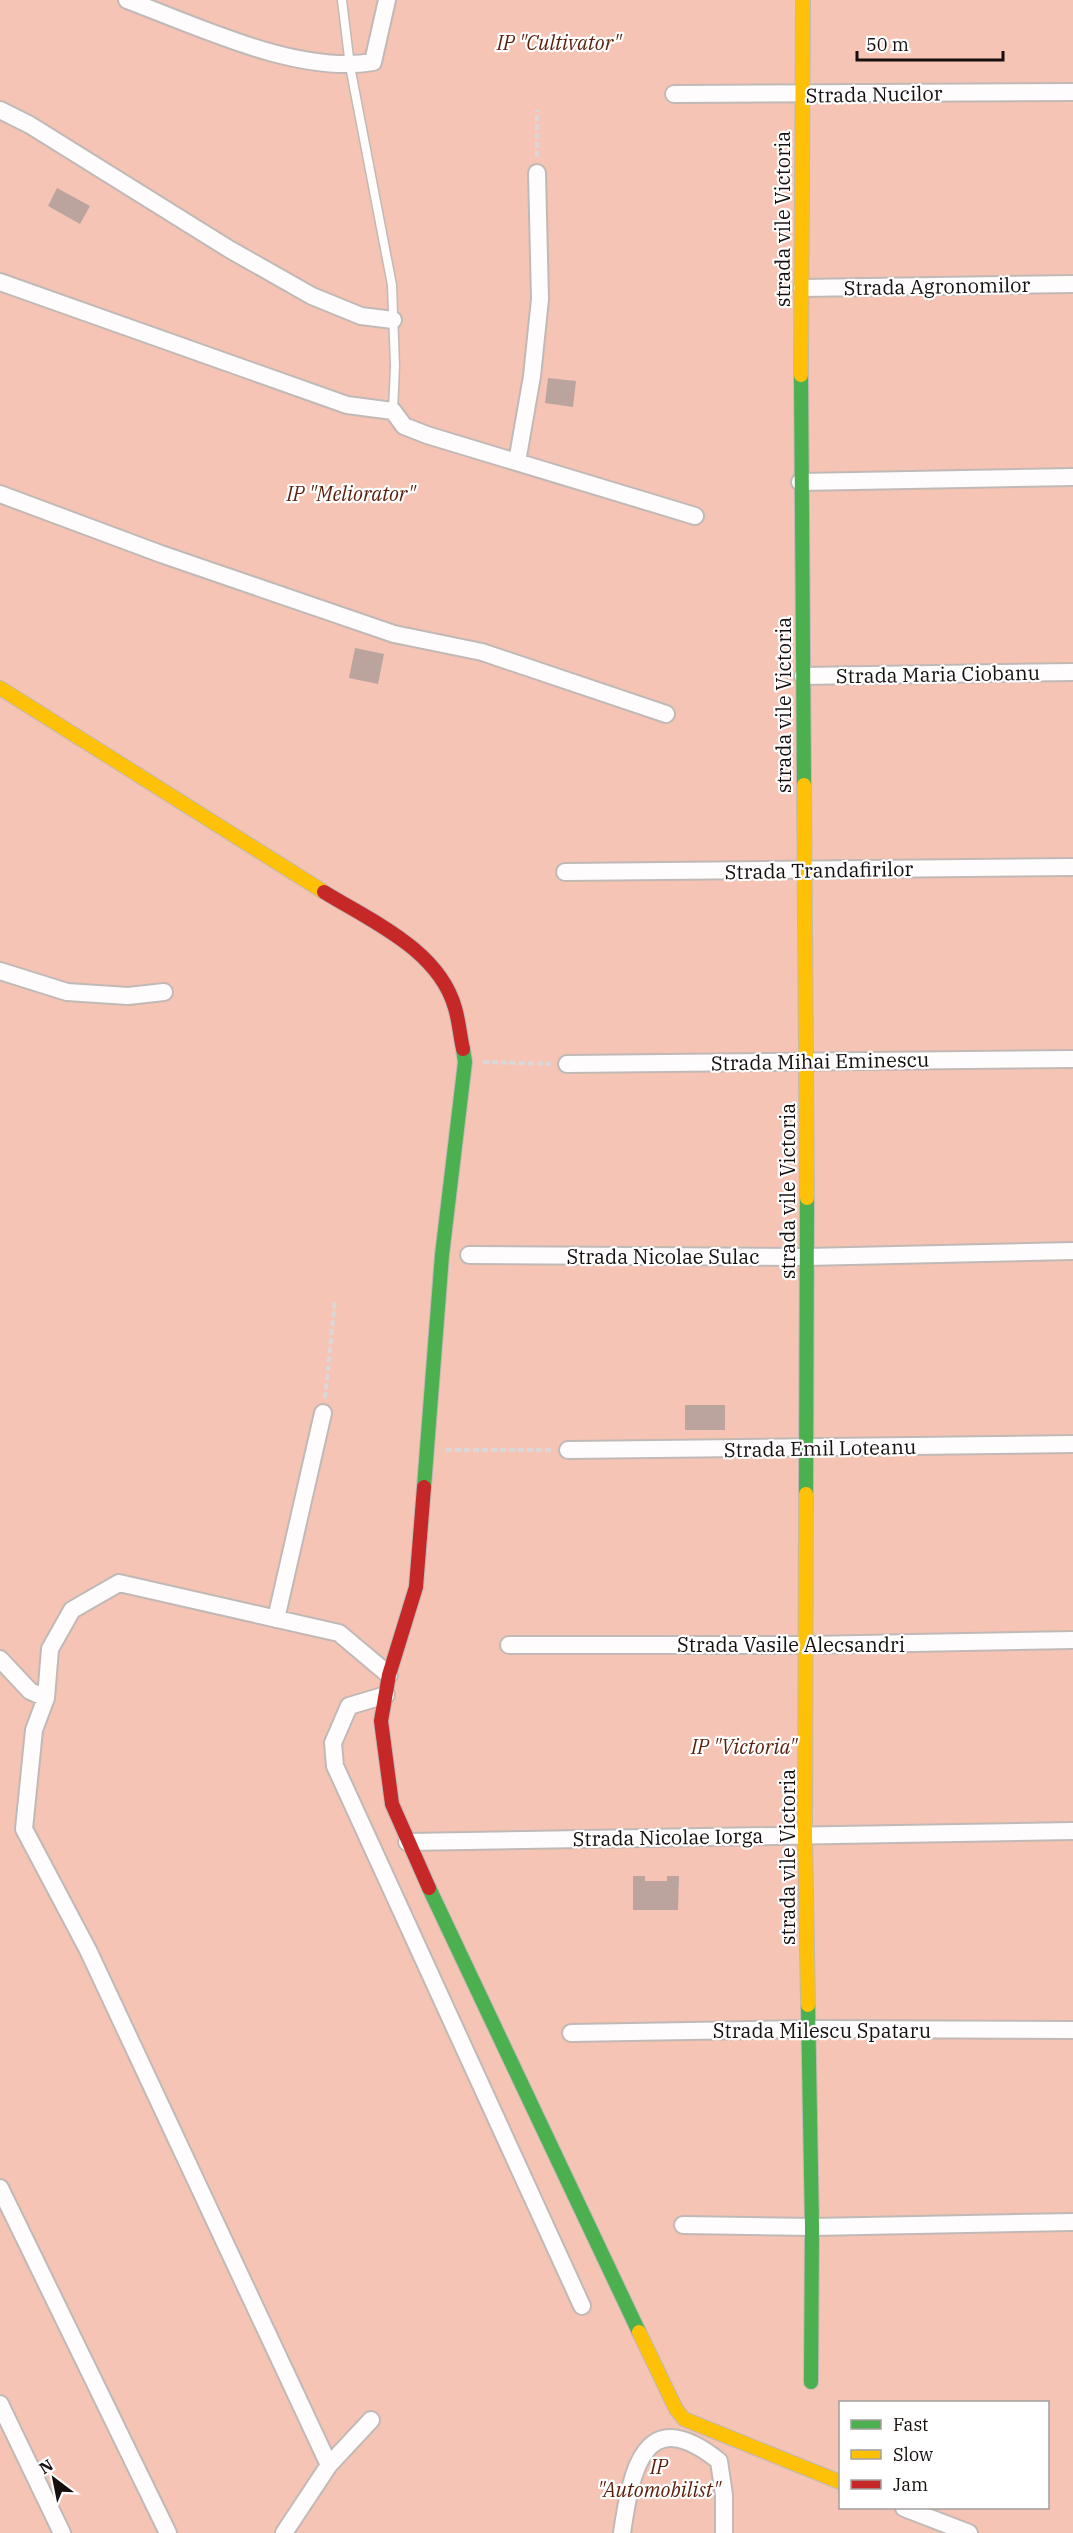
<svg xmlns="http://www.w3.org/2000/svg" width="1073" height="2533" font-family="'IBM Plex Serif',serif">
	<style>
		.green { fill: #f6c4b5; fill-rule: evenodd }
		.building { fill: #baa49d }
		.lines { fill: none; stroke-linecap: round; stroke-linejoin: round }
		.lane-casing { stroke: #c1b9b6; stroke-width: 11 }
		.street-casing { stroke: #c1b9b6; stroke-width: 20 }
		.fast-casing { stroke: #c1b9b6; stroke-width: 16 }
		.slow-casing { stroke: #c1b9b6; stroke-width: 16 }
		.jam-casing { stroke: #c1b9b6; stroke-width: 16 }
		.path { stroke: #dad7d6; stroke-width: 4; stroke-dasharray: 6 3; stroke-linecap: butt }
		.lane { stroke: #fefcfc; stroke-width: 8 }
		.street { stroke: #fefcfc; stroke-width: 16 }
		.fast { stroke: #4caf50; stroke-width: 14 }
		.slow { stroke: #ffc107; stroke-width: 14 }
		.jam { stroke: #c62828; stroke-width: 14 }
		.labels { text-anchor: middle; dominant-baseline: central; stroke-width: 4.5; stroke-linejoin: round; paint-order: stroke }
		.park-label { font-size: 20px; font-style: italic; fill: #5b1f09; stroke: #fff }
		.street-label { font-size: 20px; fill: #160f0d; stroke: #fff }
	</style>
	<rect width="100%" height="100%" fill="#f7ece9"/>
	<path class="green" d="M0,0H1073V2533H0ZM840,2402H1048V2508H840Z"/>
	<path class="building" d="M57,188L90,206L80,224L48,206Z
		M548,378L576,381L573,407L545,403Z
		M355,648L384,654L378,684L349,678Z
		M685,1405H725V1430H685Z
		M633,1876H645V1881H667V1876H679L678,1910H633Z"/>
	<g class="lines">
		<g class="lane-casing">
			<path id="lane" d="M342,0L350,66L392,285L395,366L393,411"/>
		</g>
		<g class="street-casing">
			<path id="street" d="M127,0C198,26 297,75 373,62L387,0
				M674,94L1073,92
				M0,110L30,125L229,249L312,296L361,316L393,320
				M0,282L347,405L393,411L404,426L427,435L695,516
				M802,288L1073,284
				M517,462L532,376L540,299L537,173
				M800,482L1073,477
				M0,494L161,554L394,634L482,652L666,714
				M803,676L1073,672
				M565,872L1073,867
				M0,971L67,992L128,996L164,992
				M567,1064L1073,1059
				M469,1255L806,1257L1073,1251
				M568,1450L1073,1444
				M276,1619L323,1413
				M509,1645H808L1073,1640
				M0,1659L30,1691L46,1698
				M386,1695L349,1706L333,1743L335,1766L582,2306
				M407,1842L1073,1831
				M571,2033L808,2029L1073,2030
				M0,2188L168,2533
				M683,2225L812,2227L1073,2222
				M0,2404L62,2533
				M329,2465L88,1950L24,1829L34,1730L46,1698L50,1649L72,1610L119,1583L339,1633L389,1675
				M904,2508L969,2533
				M284,2533L329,2465L371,2420
				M622,2533C631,2471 644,2401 719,2461L724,2495V2533"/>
		</g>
		<g class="fast-casing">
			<path id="fast" d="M801,375L804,785
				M424,1487L442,1255L465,1062L463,1049
				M806,1494L807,1198
				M429,1888L639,2332
				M808,2005L812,2227L811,2382"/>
		</g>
		<g class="slow-casing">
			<path id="slow" d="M801,375L803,0
				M0,688L324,892
				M804,785L807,1198
				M806,1494L805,1835L808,2005
				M639,2332L676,2409L684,2419L840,2482"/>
		</g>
		<g class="jam-casing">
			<path id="jam" d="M324,892C371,921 439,950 455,1008C459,1021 460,1036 463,1049
				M424,1487L416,1587L389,1675L381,1721L392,1804L429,1888"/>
		</g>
		<path class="path" d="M537,157V110
			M483,1062L551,1064
			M325,1398L335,1300
			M446,1450H552"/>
		<use href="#lane" class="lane"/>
		<use href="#street" class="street"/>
		<use href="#fast" class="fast"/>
		<use href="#slow" class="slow"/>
		<use href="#jam" class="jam"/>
	</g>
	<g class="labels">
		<g class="park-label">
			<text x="559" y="42">IP "Cultivator"</text>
			<text x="351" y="493">IP "Meliorator"</text>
			<text x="744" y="1746">IP "Victoria"</text>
			<text x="659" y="2466">IP<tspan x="659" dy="23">"Automobilist"</tspan></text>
		</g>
		<g class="street-label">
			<text transform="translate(874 94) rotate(-1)">Strada Nucilor</text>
			<text transform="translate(782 219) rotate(-90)">strada vile Victoria</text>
			<text transform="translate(937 286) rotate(-1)">Strada Agronomilor</text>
			<text transform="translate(938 674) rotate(-1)">Strada Maria Ciobanu</text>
			<text transform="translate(783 705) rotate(-90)">strada vile Victoria</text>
			<text transform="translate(819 870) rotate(-1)">Strada Trandafirilor</text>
			<text transform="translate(820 1061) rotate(-1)">Strada Mihai Eminescu</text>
			<text transform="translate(787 1191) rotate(-90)">strada vile Victoria</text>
			<text x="663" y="1256">Strada Nicolae Sulac</text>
			<text transform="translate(820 1448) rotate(-1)">Strada Emil Loteanu</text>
			<text x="791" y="1644">Strada Vasile Alecsandri</text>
			<text transform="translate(668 1837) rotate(-1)">Strada Nicolae Iorga</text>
			<text transform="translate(787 1857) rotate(-90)">strada vile Victoria</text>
			<text x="822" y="2030">Strada Milescu Spataru</text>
		</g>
	</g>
	<rect x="839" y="2401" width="210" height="108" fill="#ffffff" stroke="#a29f9e" stroke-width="1.5"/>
	<rect x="851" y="2420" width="30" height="9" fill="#4caf50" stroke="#a29f9e" stroke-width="1.5"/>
	<text x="893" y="2431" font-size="18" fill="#160f0d">Fast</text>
	<rect x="851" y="2450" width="30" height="9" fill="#ffc107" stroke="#a29f9e" stroke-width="1.5"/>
	<text x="893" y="2461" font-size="18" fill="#160f0d">Slow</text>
	<rect x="851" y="2480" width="30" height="9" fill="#c62828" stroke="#a29f9e" stroke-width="1.5"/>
	<text x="893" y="2491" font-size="18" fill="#160f0d">Jam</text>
	<g transform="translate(54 2479) rotate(328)" stroke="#ffffff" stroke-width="4.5" paint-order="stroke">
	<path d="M0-4.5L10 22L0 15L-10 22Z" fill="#160f0d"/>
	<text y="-9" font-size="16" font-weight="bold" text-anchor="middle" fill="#160f0d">N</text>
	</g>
	<path d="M857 51v9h146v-9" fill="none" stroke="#160f0d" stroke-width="3"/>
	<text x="866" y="51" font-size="18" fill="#160f0d" stroke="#ffffff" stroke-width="4.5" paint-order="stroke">50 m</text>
</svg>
